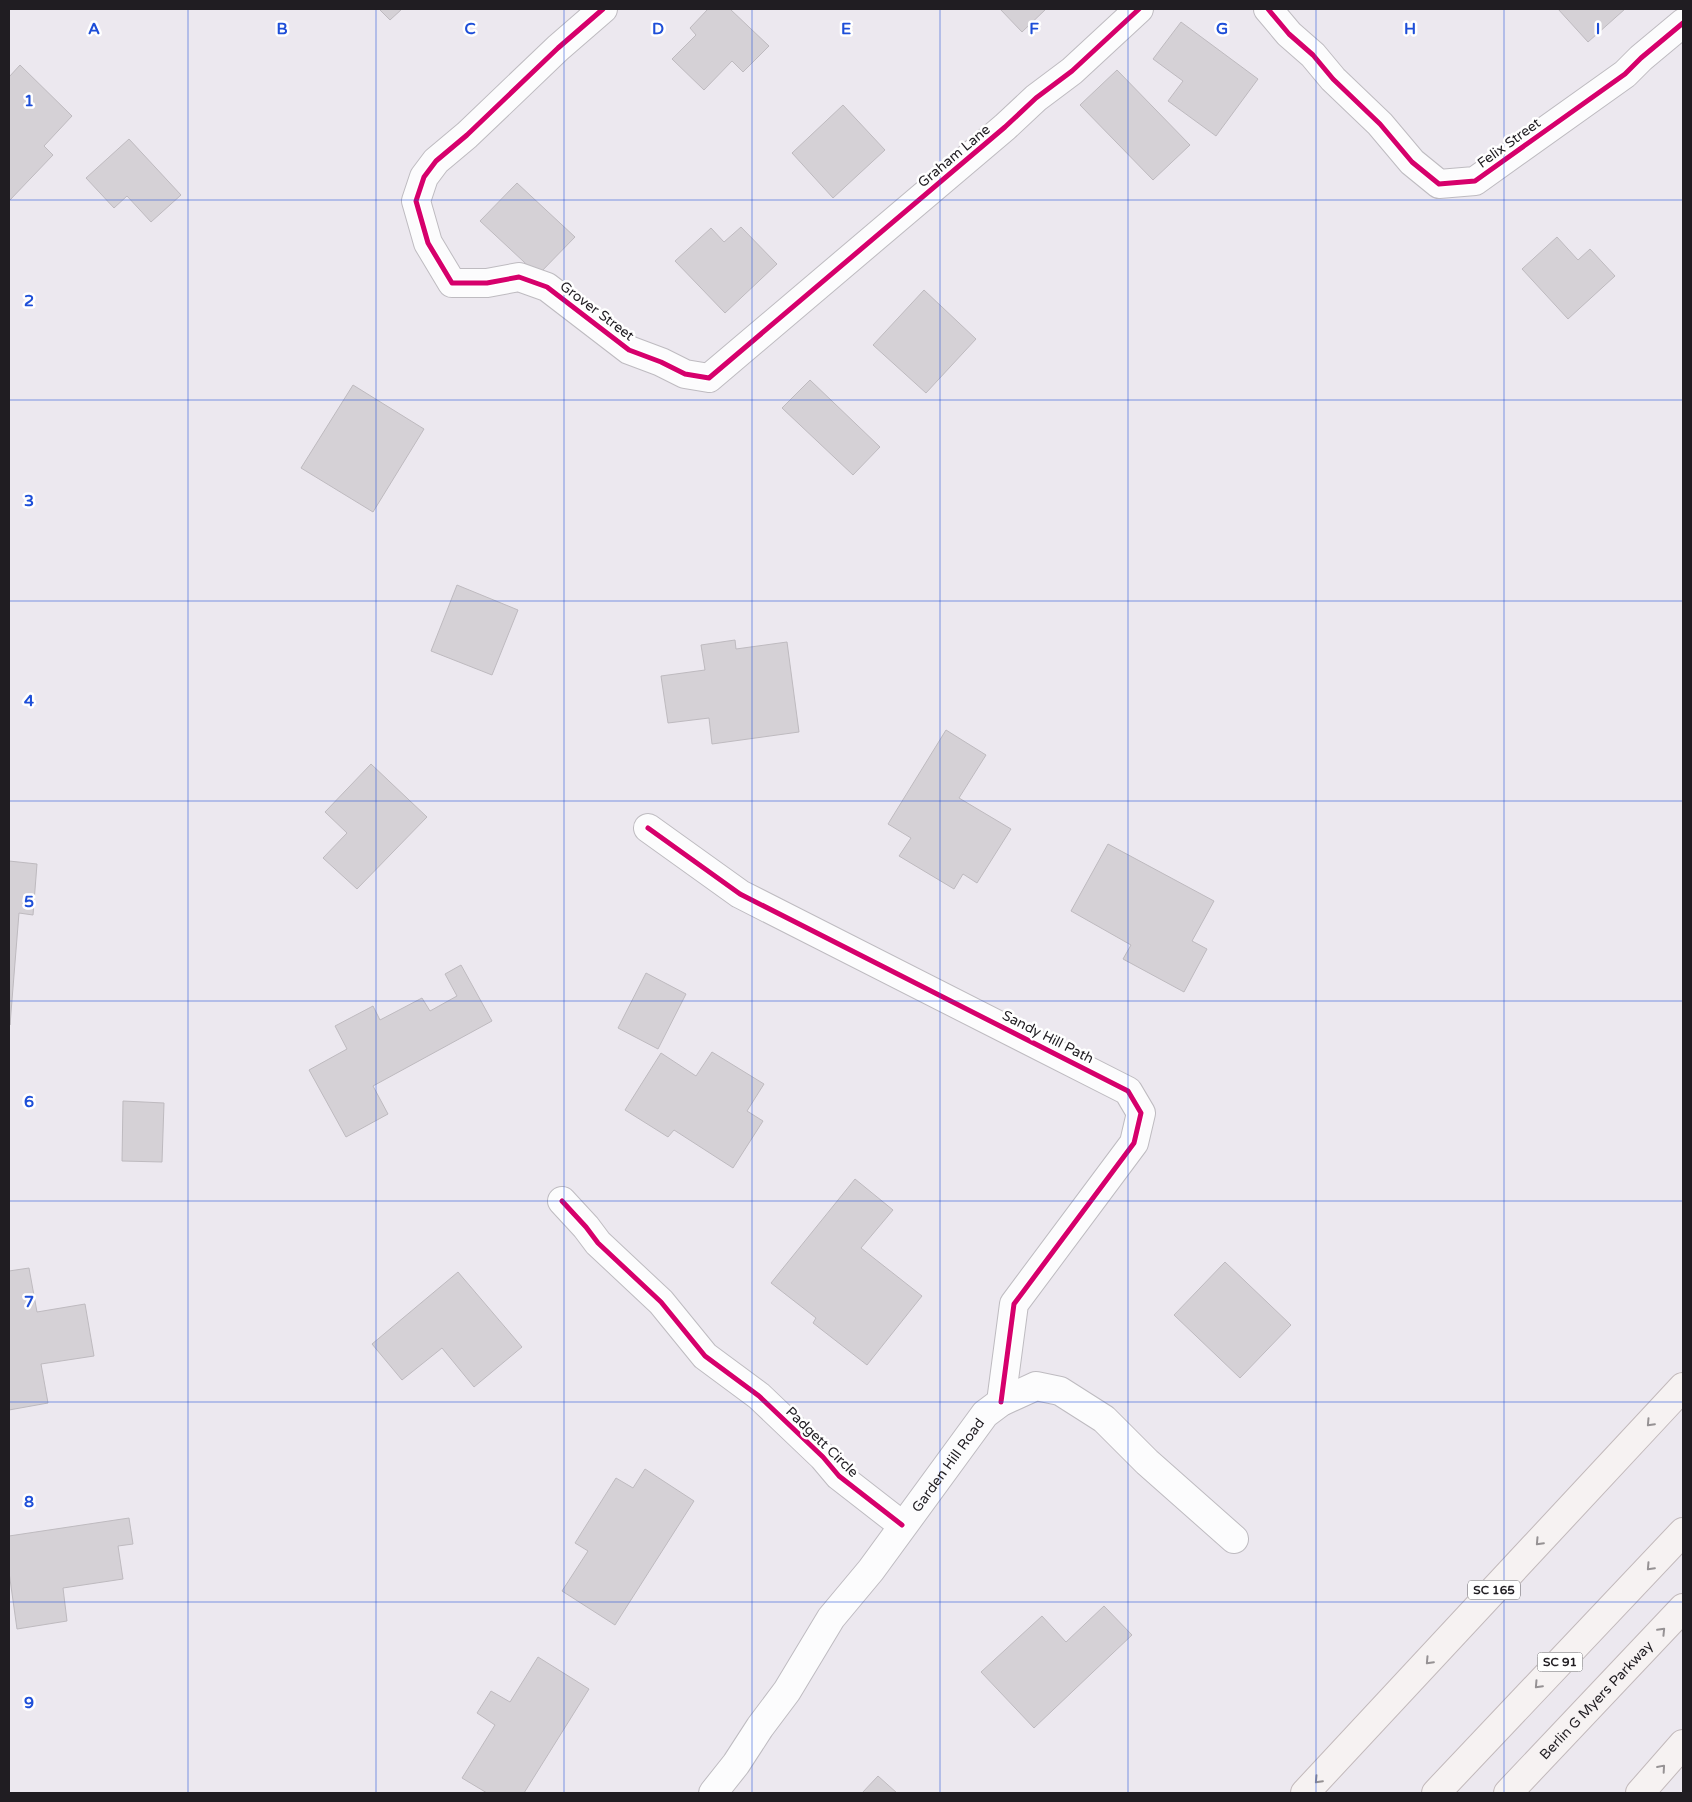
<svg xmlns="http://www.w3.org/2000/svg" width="1692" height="1802" font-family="'Varela Round',sans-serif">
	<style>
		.building { fill: #d5d1d6; stroke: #bebabf }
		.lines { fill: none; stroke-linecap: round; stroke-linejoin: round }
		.minor-casing { stroke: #bebbc0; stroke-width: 30 }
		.major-casing { stroke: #c2b9bb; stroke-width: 30 }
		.minor { stroke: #fcfcfd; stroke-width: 28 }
		.major { stroke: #f6f2f2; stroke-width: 28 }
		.cycleway-casing { stroke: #fff; stroke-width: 8 }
		.cycleway { stroke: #d6006c; stroke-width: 5 }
		.oneway { stroke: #969294 }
		.grid { fill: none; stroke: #1d4ed8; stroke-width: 1; stroke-opacity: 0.55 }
		.labels { text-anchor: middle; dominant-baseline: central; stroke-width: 5; stroke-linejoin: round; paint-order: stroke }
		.shield { fill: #fff; stroke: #636164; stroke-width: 1 }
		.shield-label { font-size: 12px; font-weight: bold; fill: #201d22 }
		.street-label { font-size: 14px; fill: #201d22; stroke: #fff }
		.grid-label { font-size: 16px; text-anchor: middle; font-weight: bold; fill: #1d4ed8; stroke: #fff; stroke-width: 5; stroke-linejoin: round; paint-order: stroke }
	</style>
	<rect width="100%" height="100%" fill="#ece8ef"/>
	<path class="building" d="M379,9H402L390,20Z
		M708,9H730L769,46L743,72L732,61L704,90L672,59L696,35L690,28Z
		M1000,9H1046L1022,32Z
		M1558,9H1625L1588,42Z
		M1181,22L1258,79L1216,136L1168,101L1183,81L1153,59Z
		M20,65L72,116L44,146L53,155L9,201V77Z
		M1117,70L1190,145L1153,180L1080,105Z
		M843,105L885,150L833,198L792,153Z
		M129,139L181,195L151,222L127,196L114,208L86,178Z
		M517,183L575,237L538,275L480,221Z
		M741,227L777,264L725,313L675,261L711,228L724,242Z
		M1557,237L1578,260L1590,249L1615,276L1568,319L1522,269Z
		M924,290L976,339L926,393L873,345Z
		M810,380L880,447L853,475L782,408Z
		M353,385L424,429L373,512L301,468Z
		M457,585L518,610L492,675L431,651Z
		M735,640L736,649L787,642L799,732L712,744L709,718L668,723L661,676L705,670L701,645Z
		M946,730L986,755L959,798L1011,829L977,883L963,874L954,889L899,856L911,838L888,824Z
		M371,764L427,817L357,889L323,858L347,833L325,812Z
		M1108,844L1214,901L1192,941L1207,949L1184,992L1123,959L1131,945L1071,911Z
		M9,861L37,864L33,915L19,913L10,1025Z
		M461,965L492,1021L373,1086L388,1114L346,1137L309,1070L347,1049L335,1026L373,1006L380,1020L422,998L430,1011L457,996L445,974Z
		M646,973L686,994L658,1049L618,1028Z
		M712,1052L764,1084L747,1111L763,1121L733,1168L674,1130L668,1137L625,1110L661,1053L696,1076Z
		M123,1101L164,1103L162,1162L122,1161Z
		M855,1179L893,1210L861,1248L922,1296L867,1365L813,1323L816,1318L771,1283Z
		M1225,1262L1291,1325L1240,1378L1174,1315Z
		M29,1268L37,1312L85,1304L94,1356L41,1364L48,1403L9,1410V1271Z
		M458,1272L522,1347L474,1387L442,1348L402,1380L372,1344Z
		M645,1469L694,1501L615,1625L562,1591L588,1551L575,1543L616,1478L633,1488Z
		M129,1518L133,1544L118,1546L123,1579L63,1588L67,1621L17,1629L9,1572V1536Z
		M1104,1606L1132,1635L1034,1728L981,1672L1042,1616L1066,1642Z
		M538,1657L589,1689L524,1793H487L462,1778L495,1725L477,1713L491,1691L510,1702Z
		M878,1776L897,1793H862Z"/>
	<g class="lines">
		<g class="minor-casing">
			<g id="minor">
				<path d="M603,9L558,48L467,135L436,161L424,177L416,201L428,243L452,283H487L519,277L547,287L629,350L661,362L685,374L709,378L1005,127L1036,98L1072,71L1139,9"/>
				<path d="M1268,9L1289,34L1313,55L1333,79L1380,124L1412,162L1439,184L1475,181L1625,74L1641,58L1683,23"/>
				<path d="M648,828L740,894L1128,1091L1141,1113L1134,1143L1014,1304L1001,1402"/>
				<path d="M562,1201L586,1227L598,1243L661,1302L705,1356L759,1396L823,1457L839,1476L902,1525"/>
				<path id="s1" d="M713,1793L736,1764L760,1727L787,1691L831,1618L871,1570L985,1414L1001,1402L1036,1386L1060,1391L1104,1419L1147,1462L1234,1539"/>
			</g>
		</g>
		<g class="major-casing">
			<g id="major">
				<path d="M1305,1793L1683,1387"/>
				<path d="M1436,1793L1683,1532"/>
				<path id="s2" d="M1508,1793L1683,1608"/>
				<path d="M1640,1793L1683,1744"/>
			</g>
		</g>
		<use href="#minor" class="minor"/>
		<use href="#major" class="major"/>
		<g class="cycleway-casing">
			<path id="cycleway" d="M603,9L558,48L467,135L436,161L424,177L416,201L428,243L452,283H487L519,277L547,287L629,350L661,362L685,374L709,378L1005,127L1036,98L1072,71L1139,9
				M1268,9L1289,34L1313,55L1333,79L1380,124L1412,162L1439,184L1475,181L1625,74L1641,58L1683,23
				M648,828L740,894L1128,1091L1141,1113L1134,1143L1014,1304L1001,1402
				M562,1201L586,1227L598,1243L661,1302L705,1356L759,1396L823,1457L839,1476L902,1525"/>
		</g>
		<use href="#cycleway" class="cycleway"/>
	</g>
	<defs><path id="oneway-chevron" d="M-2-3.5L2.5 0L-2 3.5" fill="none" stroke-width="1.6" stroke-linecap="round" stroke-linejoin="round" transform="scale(1.25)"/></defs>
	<g class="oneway">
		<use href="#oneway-chevron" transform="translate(1650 1423) rotate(133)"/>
		<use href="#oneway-chevron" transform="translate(1539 1542) rotate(133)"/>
		<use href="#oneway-chevron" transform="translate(1650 1567) rotate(133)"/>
		<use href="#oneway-chevron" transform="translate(1662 1631) rotate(-46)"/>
		<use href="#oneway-chevron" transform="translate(1429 1661) rotate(133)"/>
		<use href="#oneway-chevron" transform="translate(1538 1685) rotate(133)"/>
		<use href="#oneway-chevron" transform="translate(1662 1768) rotate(-49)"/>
		<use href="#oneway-chevron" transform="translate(1318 1780) rotate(133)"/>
	</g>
	<path class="grid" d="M188,9V1793M376,9V1793M564,9V1793M752,9V1793M940,9V1793M1128,9V1793M1316,9V1793M1504,9V1793M9,200H1683M9,400H1683M9,601H1683M9,801H1683M9,1001H1683M9,1201H1683M9,1402H1683M9,1602H1683"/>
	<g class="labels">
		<g class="shield">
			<rect x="1468" y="1580.5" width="52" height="19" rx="4"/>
			<rect x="1537.5" y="1652.5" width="45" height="19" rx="4"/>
		</g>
		<g class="shield-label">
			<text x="1494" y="1590">SC 165</text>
			<text x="1560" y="1662">SC 91</text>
		</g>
		<g class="street-label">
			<text transform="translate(1509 143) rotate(-36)">Felix Street</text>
			<text transform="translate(954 156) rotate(-40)">Graham Lane</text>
			<text transform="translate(597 311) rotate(37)">Grover Street</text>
			<text transform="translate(1048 1037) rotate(27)">Sandy Hill Path</text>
			<text transform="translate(822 1442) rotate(44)">Padgett Circle</text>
			<text stroke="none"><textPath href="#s1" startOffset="404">Garden Hill Road</textPath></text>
			<text stroke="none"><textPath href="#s2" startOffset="128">Berlin G Myers Parkway</textPath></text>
		</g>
	</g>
	<g class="grid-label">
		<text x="94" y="34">A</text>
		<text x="282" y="34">B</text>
		<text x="470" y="34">C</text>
		<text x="658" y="34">D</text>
		<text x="846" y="34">E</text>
		<text x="1034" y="34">F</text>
		<text x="1222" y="34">G</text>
		<text x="1410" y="34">H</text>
		<text x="1598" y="34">I</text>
		<text x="29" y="106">1</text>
		<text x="29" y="306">2</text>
		<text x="29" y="506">3</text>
		<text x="29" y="706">4</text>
		<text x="29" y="907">5</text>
		<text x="29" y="1107">6</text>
		<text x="29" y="1307">7</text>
		<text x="29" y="1507">8</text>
		<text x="29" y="1708">9</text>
	</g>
	<rect width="1692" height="1802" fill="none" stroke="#201d22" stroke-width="20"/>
</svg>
